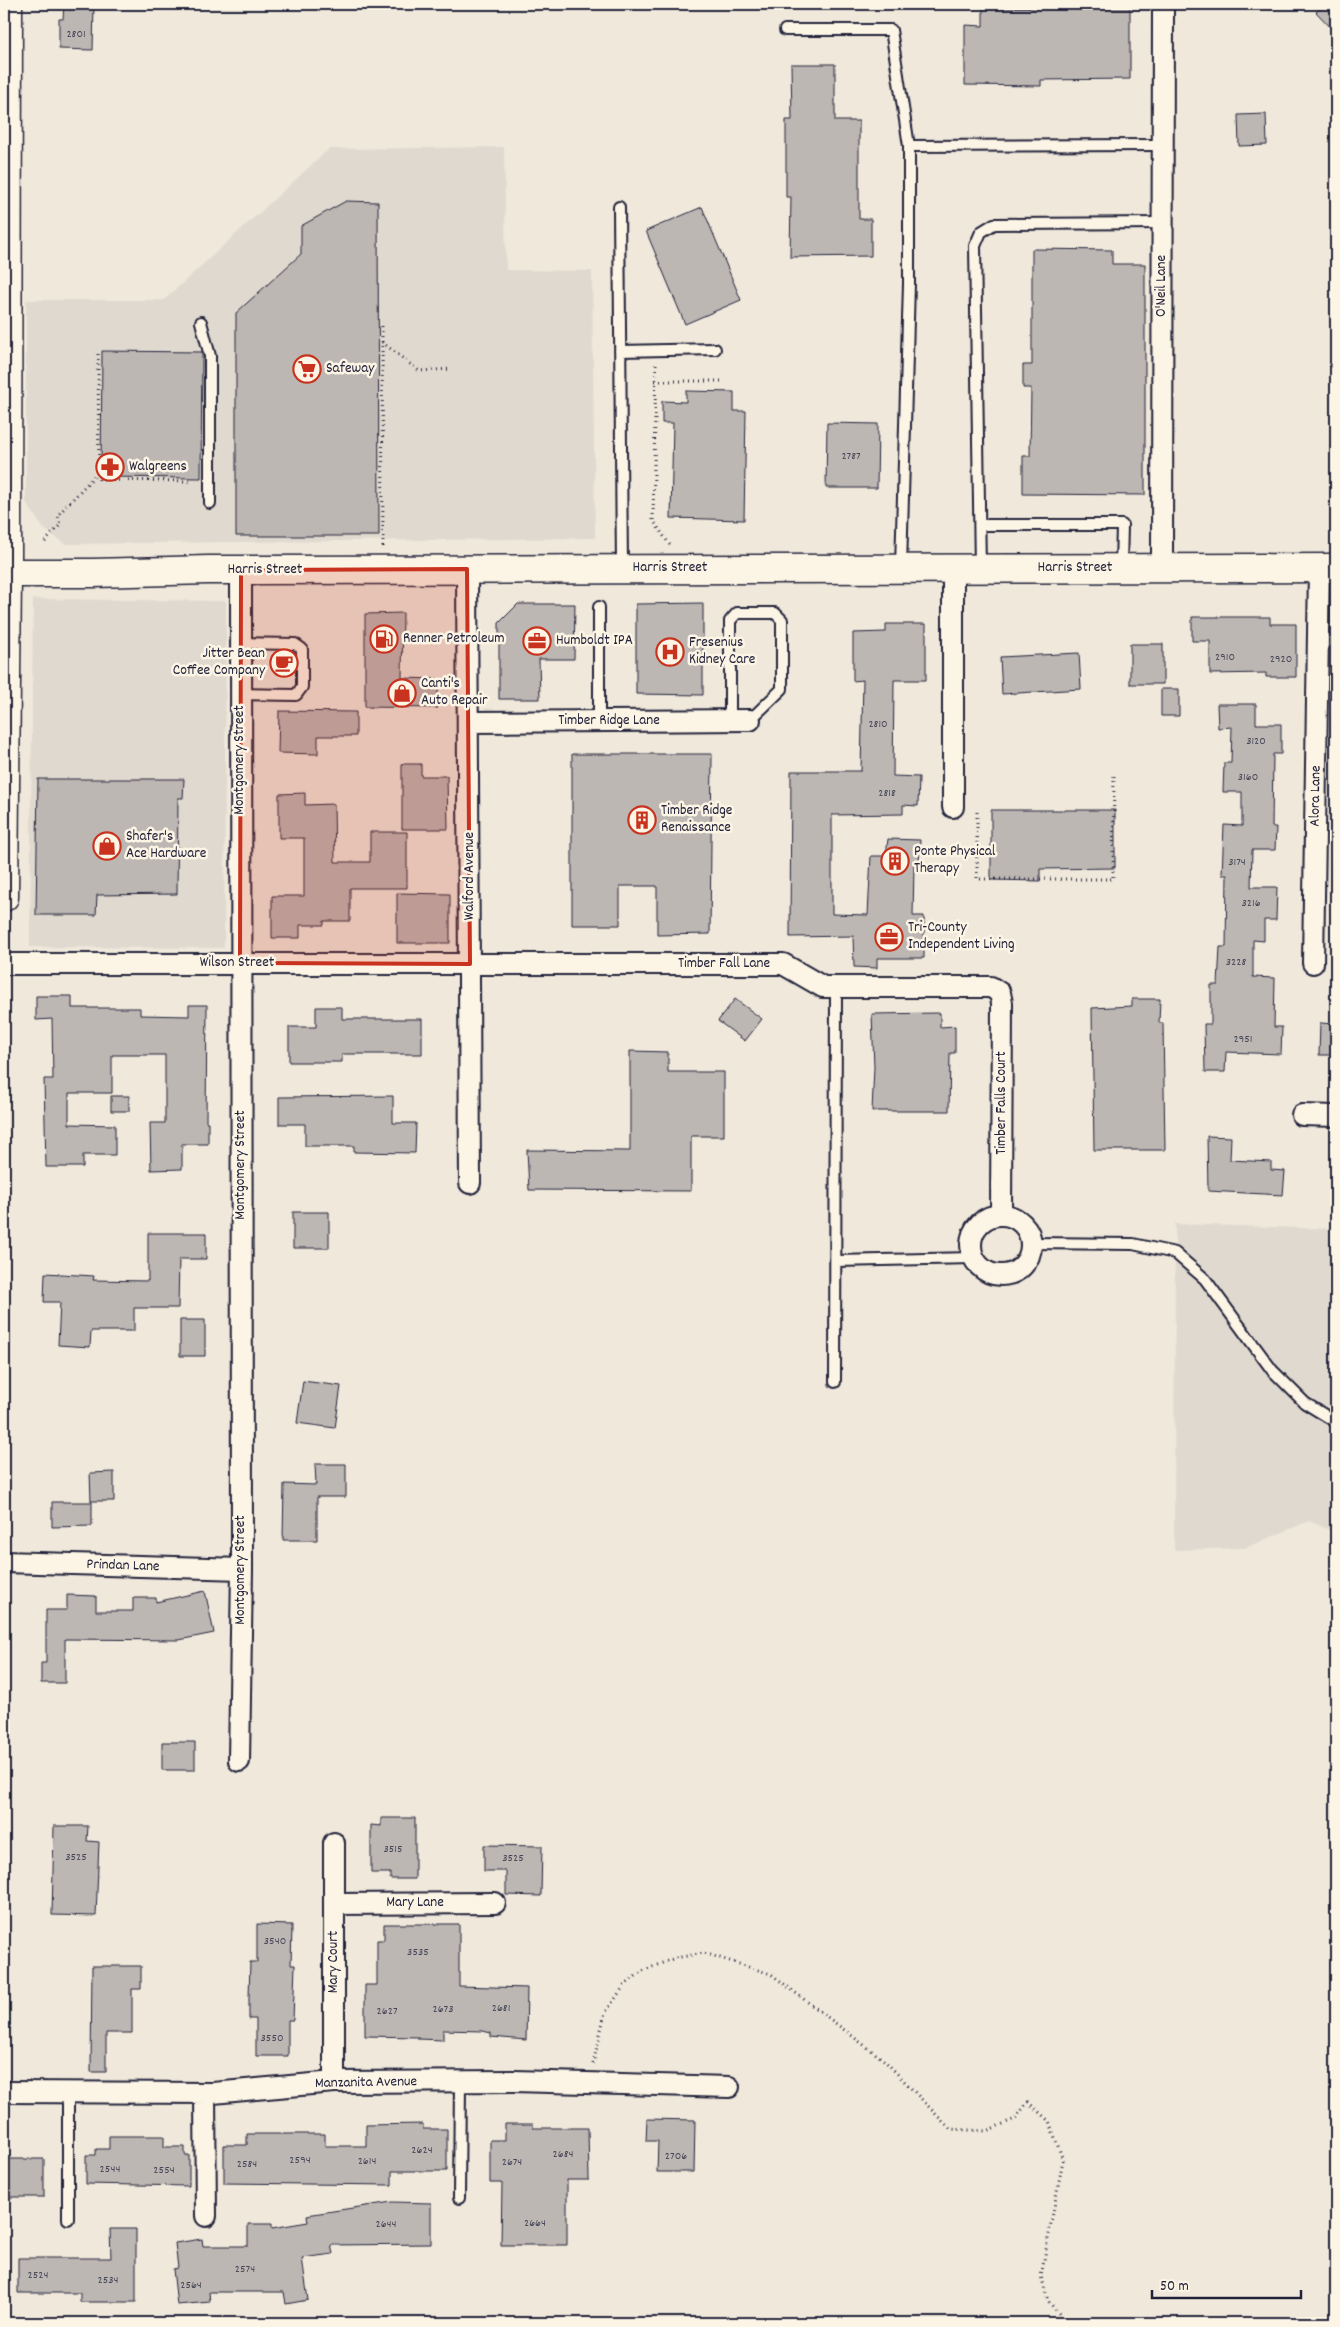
<svg xmlns="http://www.w3.org/2000/svg" width="1340" height="2327" font-family="Dekko,sans-serif">
	<style>
		.built { fill: #e0d9cf }
		.building { fill: #bcb7b3; stroke: #22223b }
		.lines { fill: none; stroke-linecap: round; stroke-linejoin: round }
		.lane-casing { stroke: #22223b; stroke-width: 14 }
		.street-casing { stroke: #22223b; stroke-width: 24 }
		.secondary-casing { stroke: #22223b; stroke-width: 31 }
		.path { stroke: #22223b; stroke-width: 3; stroke-dasharray: 1 4; stroke-linecap: butt }
		.lane { stroke: #fcf5e5; stroke-width: 10 }
		.street { stroke: #fcf5e5; stroke-width: 20 }
		.secondary { stroke: #fcf5e5; stroke-width: 28 }
		.marked { fill: #c8321e; fill-opacity: 0.2; stroke: #c8321e; stroke-width: 4; stroke-linejoin: round }
		.labels { text-anchor: middle; dominant-baseline: central; stroke-width: 5; stroke-linejoin: round; paint-order: stroke }
		.number-label { font-size: 12px; fill: #484759 }
		.street-label { font-size: 15px; fill: #22223b; stroke: #fcf5e5 }
		.poi-label { font-size: 15px; fill: #22223b; stroke: #fcf5e5; text-anchor: start }
	</style>
	<rect width="100%" height="100%" fill="#efe8db"/>
	<filter id="ink" filterUnits="userSpaceOnUse"><feTurbulence type="fractalNoise" baseFrequency=".02" numOctaves="2"/><feDisplacementMap in="SourceGraphic" scale="10" xChannelSelector="R" yChannelSelector="G"/><feConvolveMatrix kernelMatrix="1 2 1 2 8 2 1 2 1" color-interpolation-filters="sRGB"/></filter>
	<g filter="url(#ink)">
		<path class="built" d="M504,147L506,270L592,271L595,538L65,544L43,528L26,502V300H164L329,149Z
			M33,599L226,601L224,948L30,947Z
			M1175,1224L1336,1229V1533L1309,1521L1245,1548L1174,1550Z"/>
		<path class="building" d="M64,4H94L93,50L59,49V19H63Z
			M1325,4H1336V33L1316,12Z
			M1068,7H1130V79L1041,80V86L965,85V25L983,26V8Z
			M791,64H835V121H859V219H871V256L790,257L791,197H786V120H792Z
			M1266,114L1267,145L1239,146L1238,115Z
			M346,201L378,202L379,536H236V313L301,254V226Z
			M702,207L741,300L685,324L646,231Z
			M1032,249L1112,250V264H1145V495L1023,494V456H1030L1031,388H1023V365H1032Z
			M102,351L202,352L201,478L101,477Z
			M686,391L734,392V411H746L744,520L671,518L673,423H662V401L686,402Z
			M827,423L878,424L877,488H826Z
			M703,603V695L636,694V604Z
			M518,604H575L574,659H539L540,699H499V623Z
			M403,613L402,678L438,679V708L365,707V614Z
			M1192,617H1270V624H1296V677H1266V673L1210,674V641H1192Z
			M886,624H926V680H894L893,776L919,777L918,806L903,805V814L832,815V914L868,915L871,856H886L888,839L920,840L919,866L914,865L913,916H924V958H877V968L854,967L853,936L790,937L791,771H861L863,680L853,681V633L886,632Z
			M1130,644H1163V684H1130Z
			M1079,653L1081,689L1002,694L1000,657Z
			M1161,689H1179V716H1161Z
			M1217,704H1256V724H1281V754H1273L1272,827H1276L1275,850H1252L1251,887H1277L1276,920H1264V941L1253,940V977L1275,978L1274,1027H1282L1281,1054L1226,1052L1225,1072H1205L1204,1024H1211V985H1218L1220,947H1226L1227,875H1222L1224,825L1242,826V792H1223L1224,763H1231L1232,727L1218,728Z
			M279,711L356,712V736H318V754L278,753Z
			M572,754H712L710,934L657,935V886H620V925H572Z
			M402,764H421V776H447L448,829H402Z
			M38,779H184L183,798H178L177,894L97,895L96,915H36Z
			M305,793V805L334,804L335,862H370V832H407V888H350V921H324V925H300V938H272V896H304V838H279V794Z
			M991,810H1115V868L1040,869V881L991,880Z
			M397,893L450,894V943H397Z
			M36,996H72V1008H140V1015L189,1016V1005H207L206,1122H208V1144H182V1169L151,1170L150,1123H165V1055H112V1093H69V1124L115,1125V1155H83V1167H46L44,1079H53L52,1019L36,1020Z
			M735,999L762,1019L745,1041L718,1021Z
			M1132,999H1160L1159,1023H1163L1165,1150H1094L1092,1008L1132,1006Z
			M316,1007H342V1019H422V1054H342V1062H289V1027H316Z
			M940,1013V1027L955,1026V1053H950L949,1111H872L874,1067L872,1014Z
			M1320,1023L1336,1024V1055H1319Z
			M630,1051L668,1052V1072H724V1136H691V1191L529,1190L527,1150L630,1151Z
			M111,1096H129V1111H111Z
			M393,1096V1123H416L415,1153L354,1152V1146H305V1124H279V1097Z
			M1207,1136L1231,1137L1230,1160L1271,1162V1170L1285,1171L1283,1195L1208,1191Z
			M293,1212H329V1248H293Z
			M148,1233H206V1259H179L178,1308H134V1331H91L90,1347L58,1345L60,1302H44L45,1273L94,1276L93,1280L148,1281Z
			M180,1320H205V1356H180Z
			M303,1381L341,1386L335,1428L297,1423Z
			M315,1464H346V1497H317V1540H283L284,1484L316,1485Z
			M114,1472V1501H91L90,1473Z
			M52,1502H92V1526L52,1527Z
			M205,1591L214,1633L179,1640L65,1639V1683H41V1663H46V1610H67V1595L96,1596V1611H133V1598H156V1602Z
			M162,1742H195V1770H162Z
			M381,1818H415V1879H390V1873H371V1825L381,1826Z
			M54,1826H88L87,1841L99,1842L96,1916L52,1915Z
			M484,1845L542,1846L541,1896L506,1895V1871H484Z
			M257,1924L292,1925L291,1965H295L293,2020H288V2056H256V2019H249V1998L250,1962H257Z
			M384,1924H459V1986L527,1988L526,2040L491,2037V2033L483,2031L443,2030V2040L418,2039V2037L365,2036V1985H377V1940H384Z
			M92,1966H141V1989H132V2033H106V2072H91Z
			M647,2119L695,2120L694,2172H657L658,2141H646Z
			M423,2124V2129H447V2171H392V2185L224,2183V2145H247V2134H325V2146H366V2125Z
			M505,2124H533V2128H588L589,2180H567V2245H501L502,2183H490V2140H505Z
			M109,2136H164V2147H185V2155H189V2186L86,2184V2155H96V2149H109Z
			M6,2159H44V2197H6Z
			M392,2202L431,2203V2244L331,2245L333,2254L302,2258L308,2300L286,2304L284,2292H209L210,2302L177,2305L173,2269L178,2268L175,2243L202,2239L203,2246H248V2224H272V2228L308,2222L307,2215Z
			M110,2229H136V2302H80V2293H18V2258H111Z"/>
		<g class="lines">
			<g class="lane-casing">
				<path id="lane" d="M785,30H891L909,146V284L901,567
					M909,146L1162,145
					M619,207L622,568
					M201,322L210,356V503
					M620,351L715,349
					M980,525H1122L1121,567
					M980,567L975,246L981,232L994,224L1162,223
					M599,607V721
					M240,694L296,695L302,687V649L295,644L241,643
					M730,720V621L737,613H775L782,620V689L750,720
					M1031,1243L1133,1244L1175,1253L1205,1279L1272,1370L1305,1403L1336,1422
					M836,1261L973,1258
					M835,1382L836,987
					M68,2092V2219
					M459,2198L460,2082"/>
			</g>
			<g class="street-casing">
				<path id="street" d="M1162,568L1163,4
					M467,569L470,1183
					M469,722L750,720
					M953,807V568
					M1313,963L1319,568
					M4,964H783L823,987H991L1000,993L1002,1003L1001,1214
					M1302,1115L1336,1116
					M971 1245a30 30 0 1 1 60 0a30 30 0 1 1-60 0Z
					M4,1562L242,1569
					M239,1761L242,1569L241,570
					M334,1843V2082
					M334,1904L495,1903
					M4,2092L213,2093L334,2082L514,2081L729,2087
					M205,2093L206,2216"/>
			</g>
			<g class="secondary-casing">
				<path id="secondary" d="M4,573H93L208,570L1336,568
					M4,897L7,573L8,4"/>
			</g>
			<path class="path" d="M382,326L383,547
				M382,342L419,371L451,369
				M98,354L99,480L192,481
				M656,364L653,520L671,547
				M655,381H721
				M45,542L60,525L58,515L99,471
				M977,812V879H1113L1114,773
				M593,2064L605,2013L624,1986L642,1971L675,1958L704,1953L771,1974L885,2061L950,2129L986,2131L1015,2119L1028,2102L1049,2121L1063,2160L1041,2276L1048,2301L1067,2323"/>
			<use href="#lane" class="lane"/>
			<use href="#street" class="street"/>
			<use href="#secondary" class="secondary"/>
		</g>
	</g>
	<path class="marked" d="M467,569L470,964L240,963L241,570Z"/>
	<defs>
		<g id="supermarket-ring" transform="scale(1.4375)"><circle r="9.5" fill="#fcf5e5" stroke="#c8321e" stroke-width="1.5"/><path d="M-6-5.5h2.5l.6 2H6L4.5 2H-2.5L-4.4-4H-6ZM-1.5 3.2a1.3 1.3 0 1 0 .1 0ZM3 3.2a1.3 1.3 0 1 0 .1 0Z" fill="#c8321e"/></g>
		<g id="pharmacy-ring" transform="scale(1.4375)"><circle r="9.5" fill="#fcf5e5" stroke="#c8321e" stroke-width="1.5"/><path d="M-2-6h4v4h4v4h-4v4h-4v-4h-4v-4h4Z" fill="#c8321e"/></g>
		<g id="fuel-ring" transform="scale(1.4375)"><circle r="9.5" fill="#fcf5e5" stroke="#c8321e" stroke-width="1.5"/><path d="M-5.5-6h7V0h2V4h1.3V-2.5L3-4.5l.8-.8L6-3V5H2.5V1h-1V6h-7ZM-4.2-4.7v3.2H.2V-4.7Z" fill="#c8321e"/></g>
		<g id="office-ring" transform="scale(1.4375)"><circle r="9.5" fill="#fcf5e5" stroke="#c8321e" stroke-width="1.5"/><path d="M-6-3h4V-5.5h4V-3h4V5H-6ZM-1-4.5V-3h2v-1.5ZM-6 0V1H6V0Z" fill="#c8321e"/></g>
		<g id="hospital-ring" transform="scale(1.4375)"><circle r="9.5" fill="#fcf5e5" stroke="#c8321e" stroke-width="1.5"/><path d="M-5-5h3v3.5h4V-5h3V5h-3V1.5h-4V5h-3Z" fill="#c8321e"/></g>
		<g id="cafe-ring" transform="scale(1.4375)"><circle r="9.5" fill="#fcf5e5" stroke="#c8321e" stroke-width="1.5"/><path d="M-5.5-4.5H6V0H3Q3 3.5 0 3.5H-2.5Q-5.5 3.5-5.5 0ZM3-3.2v2h1.7v-2ZM-6 4.5H4V6H-6Z" fill="#c8321e"/></g>
		<g id="shop-ring" transform="scale(1.4375)"><circle r="9.5" fill="#fcf5e5" stroke="#c8321e" stroke-width="1.5"/><path d="M-5-2.5h2.3a2.7 3.5 0 0 1 5.4 0H5L5.5 6h-11ZM-1.5-2.5h3a1.5 2.3 0 0 0-3 0Z" fill="#c8321e"/></g>
		<g id="building-ring" transform="scale(1.4375)"><circle r="9.5" fill="#fcf5e5" stroke="#c8321e" stroke-width="1.5"/><path d="M-4-6H4V6H1V3H-1V6H-4ZM-2.5-4.3h1.7v1.8h-1.7ZM.8-4.3h1.7v1.8H.8ZM-2.5-1h1.7V.8h-1.7ZM.8-1h1.7V.8H.8Z" fill="#c8321e"/></g>
	</defs>
	<g fill-rule="evenodd">
		<use href="#supermarket-ring" x="307" y="369"/>
		<use href="#pharmacy-ring" x="110" y="467"/>
		<use href="#fuel-ring" x="384" y="639"/>
		<use href="#office-ring" x="537" y="641"/>
		<use href="#hospital-ring" x="670" y="652"/>
		<use href="#cafe-ring" x="284" y="663"/>
		<use href="#shop-ring" x="402" y="693"/>
		<use href="#building-ring" x="642" y="820"/>
		<use href="#shop-ring" x="107" y="846"/>
		<use href="#building-ring" x="895" y="861"/>
		<use href="#office-ring" x="889" y="937"/>
	</g>
	<g class="labels">
		<g class="number-label">
			<text x="76" y="34">2801</text>
			<text x="851" y="456">2787</text>
			<text x="1225" y="657">2910</text>
			<text x="1281" y="659">2920</text>
			<text x="878" y="724">2810</text>
			<text x="1256" y="741">3120</text>
			<text x="1248" y="777">3160</text>
			<text x="887" y="793">2818</text>
			<text x="1237" y="862">3174</text>
			<text x="1251" y="903">3216</text>
			<text x="1236" y="962">3228</text>
			<text x="1243" y="1039">2951</text>
			<text x="393" y="1849">3515</text>
			<text x="76" y="1857">3525</text>
			<text x="513" y="1858">3525</text>
			<text x="275" y="1941">3540</text>
			<text x="418" y="1952">3535</text>
			<text x="501" y="2008">2681</text>
			<text x="443" y="2009">2673</text>
			<text x="387" y="2011">2627</text>
			<text x="272" y="2038">3550</text>
			<text x="422" y="2150">2624</text>
			<text x="563" y="2154">2684</text>
			<text x="676" y="2156">2706</text>
			<text x="300" y="2160">2594</text>
			<text x="367" y="2161">2614</text>
			<text x="512" y="2162">2674</text>
			<text x="247" y="2164">2584</text>
			<text x="110" y="2169">2544</text>
			<text x="164" y="2170">2554</text>
			<text x="535" y="2223">2664</text>
			<text x="386" y="2224">2644</text>
			<text x="245" y="2269">2574</text>
			<text x="38" y="2275">2524</text>
			<text x="108" y="2280">2534</text>
			<text x="191" y="2285">2564</text>
		</g>
		<g class="street-label">
			<text transform="translate(1162 286) rotate(-90)">O'Neil Lane</text>
			<text x="670" y="568">Harris Street</text>
			<text x="1075" y="568">Harris Street</text>
			<text x="265" y="570">Harris Street</text>
			<text x="609" y="721">Timber Ridge Lane</text>
			<text transform="translate(240 760) rotate(-90)">Montgomery Street</text>
			<text transform="translate(1316 796) rotate(-89)">Alora Lane</text>
			<text transform="translate(470 876) rotate(-90)">Walford Avenue</text>
			<text x="237" y="963">Wilson Street</text>
			<text x="724" y="964">Timber Fall Lane</text>
			<text transform="translate(1002 1103) rotate(-90)">Timber Falls Court</text>
			<text transform="translate(241 1165) rotate(-90)">Montgomery Street</text>
			<text transform="translate(123 1566) rotate(2)">Prindan Lane</text>
			<text transform="translate(241 1570) rotate(-90)">Montgomery Street</text>
			<text x="415" y="1903">Mary Lane</text>
			<text transform="translate(334 1962) rotate(-90)">Mary Court</text>
			<text transform="translate(366 2083) rotate(-1)">Manzanita Avenue</text>
		</g>
		<g class="poi-label">
			<text x="326" y="369">Safeway</text>
			<text x="129" y="467">Walgreens</text>
			<text x="403" y="639">Renner Petroleum</text>
			<text x="556" y="641">Humboldt IPA</text>
			<text x="689" y="643">Fresenius<tspan x="689" dy="17">Kidney Care</tspan></text>
			<text x="265" y="654" text-anchor="end">Jitter Bean<tspan x="265" dy="17">Coffee Company</tspan></text>
			<text x="421" y="684">Canti's<tspan x="421" dy="17">Auto Repair</tspan></text>
			<text x="661" y="811">Timber Ridge<tspan x="661" dy="17">Renaissance</tspan></text>
			<text x="126" y="837">Shafer's<tspan x="126" dy="17">Ace Hardware</tspan></text>
			<text x="914" y="852">Ponte Physical<tspan x="914" dy="17">Therapy</tspan></text>
			<text x="908" y="928">Tri-County<tspan x="908" dy="17">Independent Living</tspan></text>
		</g>
	</g>
	<rect width="1340" height="2327" fill="none" stroke="#fcf5e5" stroke-width="20"/>
	<rect x="10" y="10" width="1320" height="2307" fill="none" stroke="#22223b" stroke-width="2" filter="url(#ink)"/>
	<path d="M1152 2290v8h149v-8" fill="none" stroke="#22223b" stroke-width="2.5"/>
	<text x="1160" y="2290" font-size="15" fill="#22223b" stroke="#fcf5e5" stroke-width="4" paint-order="stroke">50 m</text>
</svg>
